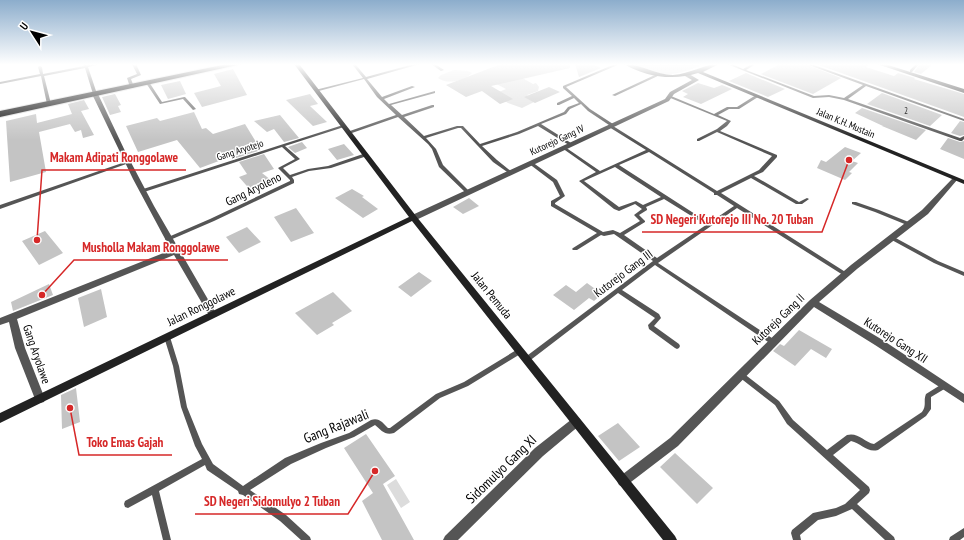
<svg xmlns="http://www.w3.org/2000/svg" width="964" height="540" font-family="'PT Sans Narrow',sans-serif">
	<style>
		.green { fill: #dcdcdc }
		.building { fill: #c4c4c4 }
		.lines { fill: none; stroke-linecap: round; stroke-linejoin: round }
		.highway-casing { stroke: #dbdbdb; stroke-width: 2 }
		.lane { fill: #555; fill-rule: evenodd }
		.street { fill: #555; fill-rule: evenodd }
		.secondary { fill: #222; fill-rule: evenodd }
		.highway { fill: #000; fill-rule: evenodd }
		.labels { text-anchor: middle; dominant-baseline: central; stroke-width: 3; stroke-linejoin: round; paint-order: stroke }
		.far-number-label { font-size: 9px; fill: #313131 }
		.far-street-label { font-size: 10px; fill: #000; stroke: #fff }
		.street-label { font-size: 12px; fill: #000; stroke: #fff }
		.near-street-label { font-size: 14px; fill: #000; stroke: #fff }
		.leader { fill: none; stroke: #d62828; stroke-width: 1.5 }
		.callout-dot { fill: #d62828; stroke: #fff; stroke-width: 1.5 }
		.callout-label { font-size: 13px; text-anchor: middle; font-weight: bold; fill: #d62828; stroke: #fff; stroke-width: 3; stroke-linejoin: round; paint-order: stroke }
	</style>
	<rect width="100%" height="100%" fill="#fff"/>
	<path class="green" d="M629,64H704C671,78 662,77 629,64Z
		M454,70L468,71L472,73C465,81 447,85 438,78L441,75Z
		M517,75L533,84L536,83L539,87L538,91L527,95L534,102L522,108L508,103L494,94L506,89L487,79Z
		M396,479L410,502L401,508L387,485Z"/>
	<path class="building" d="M501,64H570V68L491,86L513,99L500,104L482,91L466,97L446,85Z
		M575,64H591L601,68L579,77Z
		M780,64H805L841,78L813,94L761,74Z
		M816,64H869L866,67L894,76L898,73L915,78L914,79L964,94V117Z
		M920,64H933L921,74L914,72Z
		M233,69L247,95L202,107L194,93L221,86L214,74Z
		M746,73L785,89L768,97L729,81Z
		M180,81L186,94L168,99L161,85Z
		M698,83L714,88L722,85L732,89L701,104L683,97L688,94L682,91Z
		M549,87L560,92L535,103L524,97Z
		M882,93L942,115L930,126L867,104Z
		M115,94L121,105L118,106L121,112L110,115L102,97Z
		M310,94L318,104L310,106L327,122L313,126L286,100Z
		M84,100L89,109L81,111L94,135L83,138L81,130L75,132L70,124L39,132L46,172L10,182L6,121L36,114L37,123L72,114L68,104Z
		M862,108L926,130L916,140L882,126H883L855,113Z
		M194,112L202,129L206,128L213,134L245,124L261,150L236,158L235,155L200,168L177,140L138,152L126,126L157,118L160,121Z
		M280,115L299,138L284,142L274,129L267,132L254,121Z
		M960,121L964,122V135L960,136L951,133Z
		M948,138L960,142L964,141V159L940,149Z
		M302,142L307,148L295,153L288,147Z
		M344,144L354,155L337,160L328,149Z
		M845,147L861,153L852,161L858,163L849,172L852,173L845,180L817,168L821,160L826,162Z
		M264,154L274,169L262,173L276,184L253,193L239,177L247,174L239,162Z
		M352,189L364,196L362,197L378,209L363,218L335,198Z
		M469,198L479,206L463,214L453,207Z
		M296,208L314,233L291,242L274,217Z
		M247,227L261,242L239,253L226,237Z
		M45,231L63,253L39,265L22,241Z
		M419,272L432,281L411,297L398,287Z
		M587,283L602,294L594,301L589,298L574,310L553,295L566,285L576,292Z
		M49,284L53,295L13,311L11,302Z
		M101,289L107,317L84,327L78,298Z
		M333,292L352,311L332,323L334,325L317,335L295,313Z
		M799,330L832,349L826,358L811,349L795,366L773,351L780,344L784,346Z
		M76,388L80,422L62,429L61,395Z
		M618,423L640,447L619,461L598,436Z
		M366,434L395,476L383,484L414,540H382L362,501L373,493L344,448Z
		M675,453L713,488L697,504L660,467Z"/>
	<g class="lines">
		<g class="highway-casing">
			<path id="highway" d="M227,64H242L0,117V111Z"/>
		</g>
		<path class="lane" d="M83,64H87V65L101,64L88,67L97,94L96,95L93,94L85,68L44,76L51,104L49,105L47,104L41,76L0,84V82L40,74L38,67L40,66L42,67L43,74L84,66Z
			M132,64H136L141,75L131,79L134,87L132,88L130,87L127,78L137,74Z
			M352,64H355L366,77L414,64H420L367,79L382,97L412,86L415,87L384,99L389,104L435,91V93L391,105L402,115L432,105H434V107L404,117L424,136L457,126H463L480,144L517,132L564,112L568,107L579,103L574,98L559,105H557V103L572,96L563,88V86L615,64H620L566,87L590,109L613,124L614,125L613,126L717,191L759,170L772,156L717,132L699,141H697V139L717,129L727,121L668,97L671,96L714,114L727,107H737L756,95H758V97L739,109H729L718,115L731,121L727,126L720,131L777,155V157L763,172L754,176L799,202L807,198L809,199L802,204H796L751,178L721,193L847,273L848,274L847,275H843L737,208L658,263L775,340L776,342L775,344L773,345L771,344L655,265L622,290L659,314L661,318L654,326L679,344L680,346L679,348L677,349L675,348L649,329L648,325L655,318L618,293L528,362L526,363L524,362L523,360L524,358L653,261L614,234L604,236L601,235L577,250H573L572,249L573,248L597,233L551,206V201L560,196L553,182L528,163V162H532L557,180L565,196L555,203V204L603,232L613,230L620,233L640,221L634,215L642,209L635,204L619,211L614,209L579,181L596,172L562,148L563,147H565L600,171L646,150L609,127L608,126L609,125L588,111L581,104L570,109L566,114L541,124L571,143V145H569L538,126L519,134L482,146L497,160L512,172V173L510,174L493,162L461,128H458L426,138L436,149L443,165L470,192L468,193H466L439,167L432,149L428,144L398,117L349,134H347V132L396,115L377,97L364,79L315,92V90L363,78ZM649,152L714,193V195H717L734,206L709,223L619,165ZM615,167L661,197L643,205L636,201L619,207L584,181ZM664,199L706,225L657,258L624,235L645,222V221L639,215L647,210V209L646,207Z
			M431,64H435L444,70L441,71Z
			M727,64H732L743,69L752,64H756L746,70L814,96L829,95L844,98L863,85L806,64H811L964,119V121L866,86L848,99L960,138L964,136V139L962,141H960L844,100L829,97L813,98Z
			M916,64H919L912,72H910V70Z
			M657,74L660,75L615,96L612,95Z
			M147,82H149L162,102L184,97H185L196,109L193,110L183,99L160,104L146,83Z
			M343,125H344V127L285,146L300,159L283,168L290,175L308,169L328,166L363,154H367V156L331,168L309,171L292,177L294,180V183L214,221L170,240H166L165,239L166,238L210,219L290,181V180L278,168L295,159L282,147L144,192H140V190Z
			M125,162H129V163L0,209V205Z
			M852,202H856L879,210L911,223L912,224L911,225H907L875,212L852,204Z
			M892,236L938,261L964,272V276L934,263L890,239L889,238L890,237Z
			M165,335H169L170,337L179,366L187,407L202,444L213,464L243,486L285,458L321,443L349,433L371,420C379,417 383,423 388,428H390L436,394L464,382L518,349L520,348L522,349L523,351L522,353L468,386L440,398L394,433C385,436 381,430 375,425L354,437L326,448L291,464L250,490L286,515L310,537L311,540H301L280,521L243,495L239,494L238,491L207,470L205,465L159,491L171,540H163L152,495L128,508L125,507L124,504L125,501L202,459L195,446L181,407L173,366L164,337Z
			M741,372L743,373L779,401L793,420L827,450L847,435C858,432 864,442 874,444L922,412C927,405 923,401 926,394L942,384L944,383L946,384L947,386L946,388L931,397V409L926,416L878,450C867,453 861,443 851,441L833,455L869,487L870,490L869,493L857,504L894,537L895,540H885L852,509L836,516L818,520L800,535L801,540H793L791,533L792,530L813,513L836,508L845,504L860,490L787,424L775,405L739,377L738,375L739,373Z
			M964,528V537L960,540H949L950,537Z"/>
		<path class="street" d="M685,74H689L699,80L674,94L669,101L416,220H413L409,218L410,216L665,99L670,92L692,80L685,76Z
			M93,93L98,94L125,151L154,206L217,315L216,317H210L174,255L17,319L25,348L45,399L44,402L40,403L36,402L35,399L15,348L9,322L0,325V318L171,250L133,179L92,94Z
			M955,177L958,179L957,180L928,214L857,269L819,302L881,339L964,394V403L875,345L814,307L678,446L627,485L623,487L619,485L617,481L619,477L670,438L810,300L851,265L922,210L953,178Z
			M576,417L580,419L581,422L580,425L543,456L458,540H443L445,536L535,448L572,419Z"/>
		<path class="secondary" d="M294,64H299L416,216L675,536L677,540H663L412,221L0,423V413L409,217Z
			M624,64C641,64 656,75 673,75C690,74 704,64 719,64L703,72L964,180V184L698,73C674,81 645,77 624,64Z
			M877,64H885L964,89V93Z"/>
		<use href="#highway" class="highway"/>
	</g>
	<linearGradient id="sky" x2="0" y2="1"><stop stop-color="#8cadcc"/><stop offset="0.46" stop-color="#fff"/><stop offset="1" stop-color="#fff" stop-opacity="0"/></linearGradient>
	<rect width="964" height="140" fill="url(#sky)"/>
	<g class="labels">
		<g class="far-number-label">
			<text x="906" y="110">2</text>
		</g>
		<g class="far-street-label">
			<text transform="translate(846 123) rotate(23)">Jalan K.H. Mustain</text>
			<text transform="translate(557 140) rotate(-25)">Kutorejo Gang IV</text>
			<text transform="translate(240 150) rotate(-18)">Gang Aryotejo</text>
		</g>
		<g class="street-label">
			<text transform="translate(253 189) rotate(-26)">Gang Aryoleno</text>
			<text transform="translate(623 273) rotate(-37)">Kutorejo Gang III</text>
			<text transform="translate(492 295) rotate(51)">Jalan Pemuda</text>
			<text transform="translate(201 306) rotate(-26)">Jalan Ronggolawe</text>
			<text transform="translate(778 319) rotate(-44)">Kutorejo Gang II</text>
			<text transform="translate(896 340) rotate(33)">Kutorejo Gang XII</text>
			<text transform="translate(37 354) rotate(71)">Gang Aryolawe</text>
		</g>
		<g class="near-street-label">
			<text transform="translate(336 426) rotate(-22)">Gang Rajawali</text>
			<text transform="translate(501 469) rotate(-44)">Sidomulyo Gang XI</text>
		</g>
	</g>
	<path class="leader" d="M37 240L42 170H186M849 160L822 232H642M42 295L74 260H228M70 408L79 455H172M375 471L348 514H195"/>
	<g class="callout-dot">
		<circle cx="37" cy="240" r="4"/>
		<circle cx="849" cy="160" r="4"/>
		<circle cx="42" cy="295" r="4"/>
		<circle cx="70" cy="408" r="4"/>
		<circle cx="375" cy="471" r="4"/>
	</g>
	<g class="callout-label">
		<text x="114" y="162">Makam Adipati Ronggolawe</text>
		<text x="732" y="224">SD Negeri Kutorejo III No. 20 Tuban</text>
		<text x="151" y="252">Musholla Makam Ronggolawe</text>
		<text x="125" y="447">Toko Emas Gajah</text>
		<text x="272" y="506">SD Negeri Sidomulyo 2 Tuban</text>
	</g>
	<g transform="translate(32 32) rotate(306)" stroke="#ffffff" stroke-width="3" paint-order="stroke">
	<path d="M0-3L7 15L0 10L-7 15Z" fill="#000000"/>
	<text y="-6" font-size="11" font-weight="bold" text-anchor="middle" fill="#000000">U</text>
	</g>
</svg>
